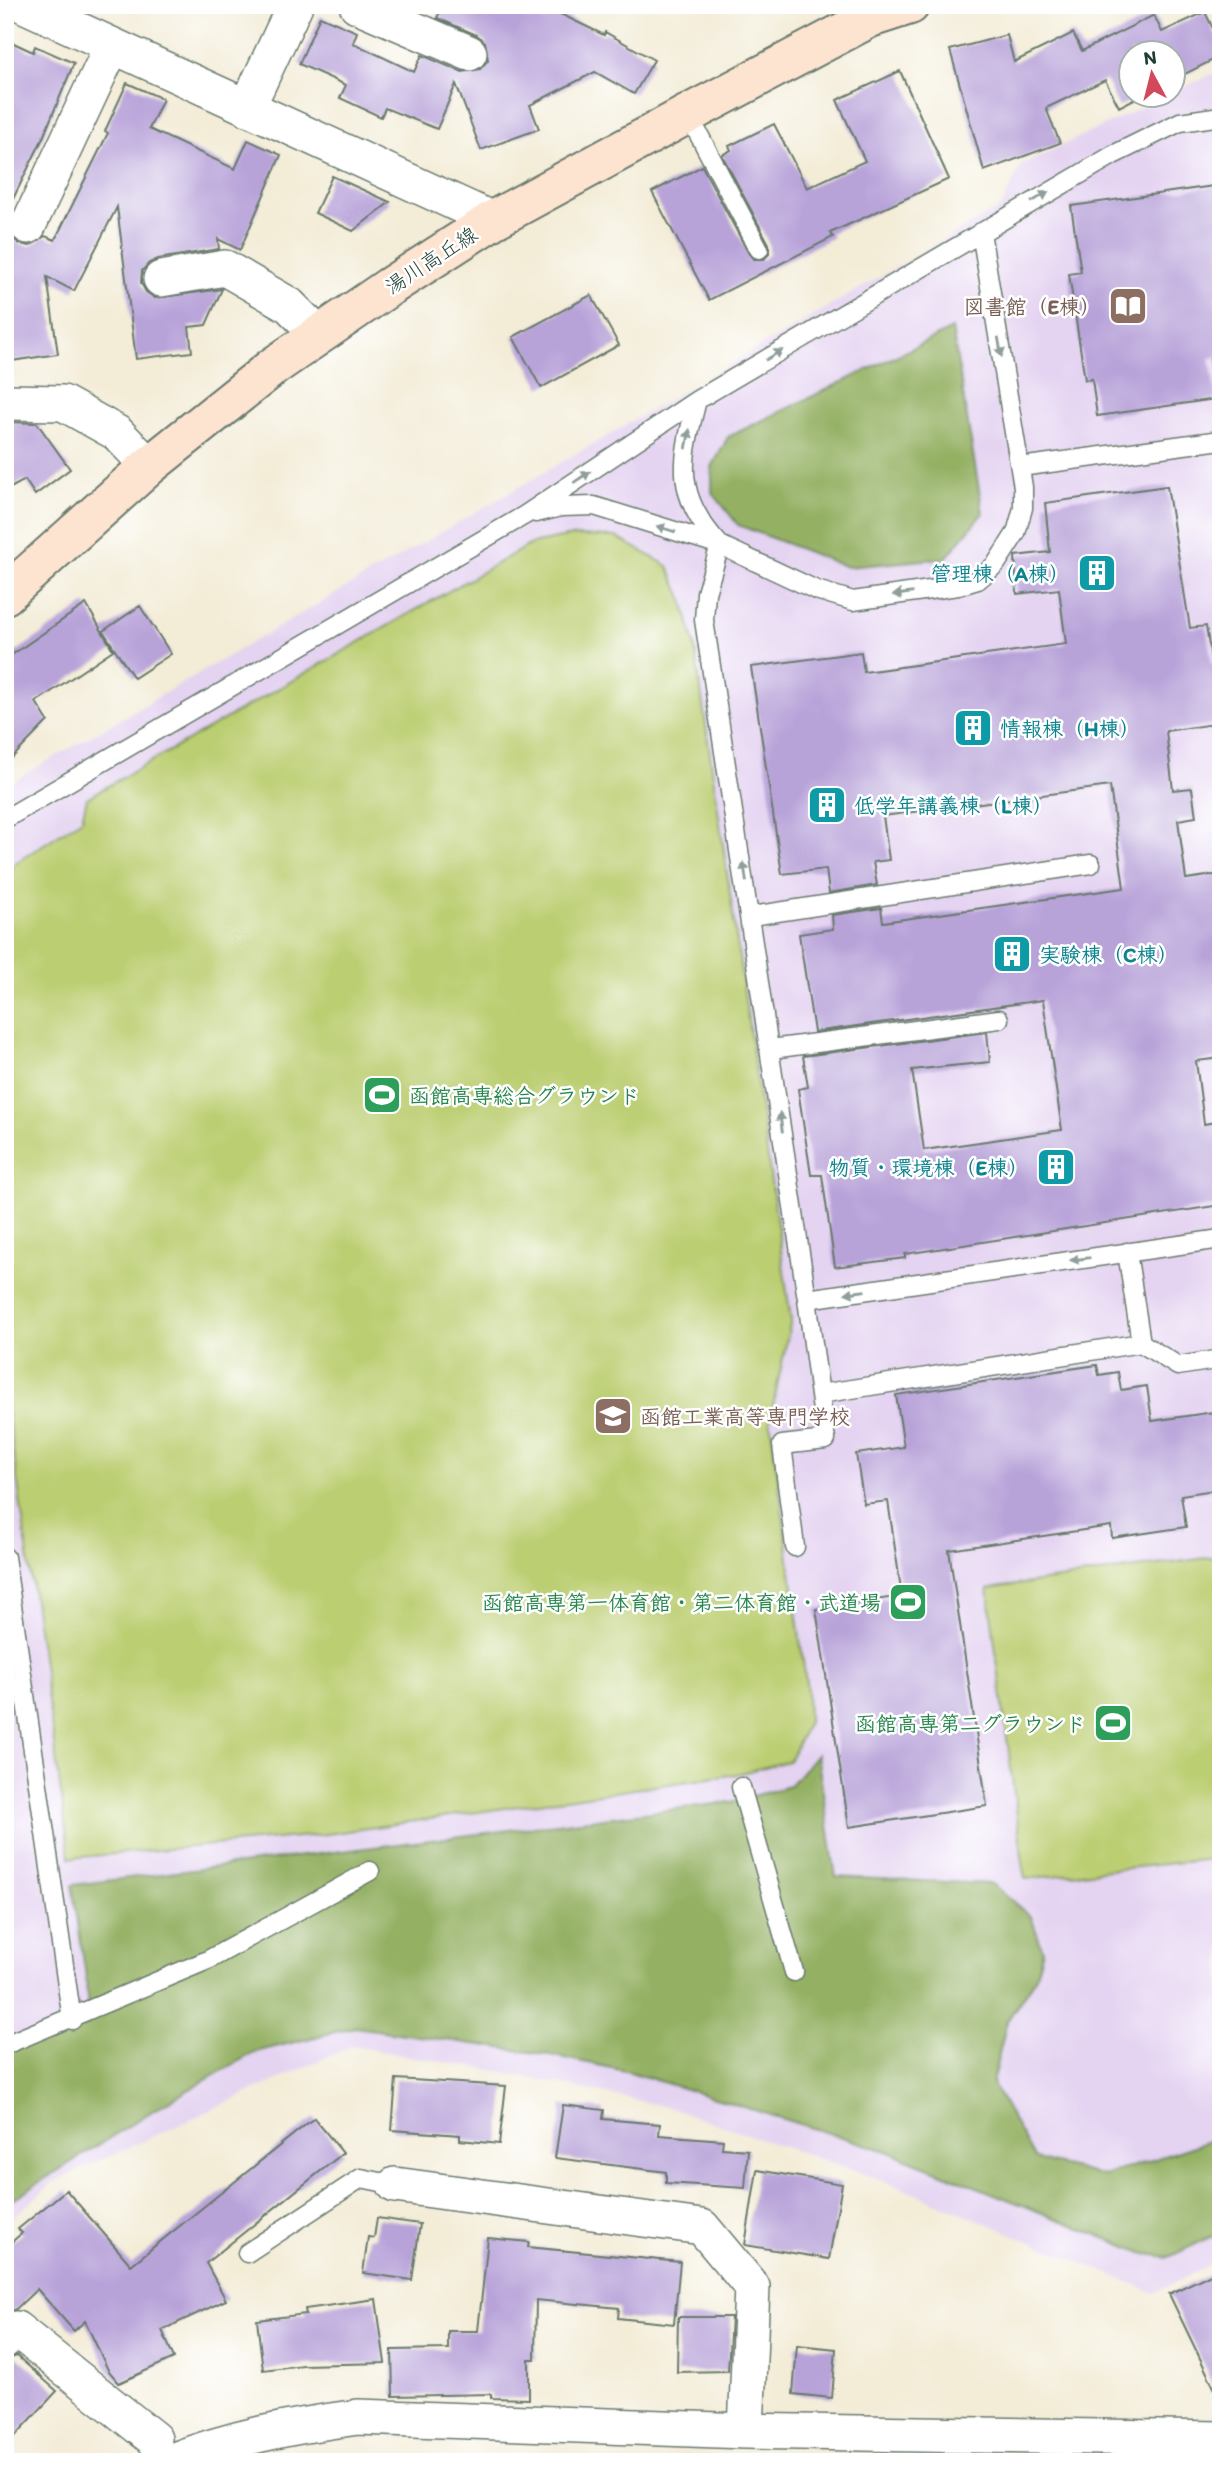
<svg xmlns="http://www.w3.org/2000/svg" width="1226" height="2467" font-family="Itim,'Klee One',sans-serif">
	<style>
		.built { fill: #e4d3f1 }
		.green { fill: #bbce71; stroke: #6d8652; stroke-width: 2 }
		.forest { fill: #94b163; stroke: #5a774c; stroke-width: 2 }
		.building { fill: #b8a3d9 }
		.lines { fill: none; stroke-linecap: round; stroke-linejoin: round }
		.lane-casing { stroke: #697a6d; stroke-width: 21 }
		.street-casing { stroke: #697a6d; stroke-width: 38 }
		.secondary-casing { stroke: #697a6d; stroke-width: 42 }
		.lane { stroke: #fff; stroke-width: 18 }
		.street { stroke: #fff; stroke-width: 35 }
		.secondary { stroke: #fde4d1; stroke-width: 38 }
		.oneway { fill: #8f9e9a }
		.labels { text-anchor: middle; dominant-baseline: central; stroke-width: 5; stroke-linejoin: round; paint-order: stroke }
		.street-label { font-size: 21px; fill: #1f3d34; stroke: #fff }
		.education-label { font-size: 21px; font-weight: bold; fill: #785e54; stroke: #fff; text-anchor: end }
		.culture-label { font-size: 21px; font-weight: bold; fill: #0d838f; stroke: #fff; text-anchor: start }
		.leisure-label { font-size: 21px; font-weight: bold; fill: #27864d; stroke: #fff; text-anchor: end }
	</style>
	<rect width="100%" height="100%" fill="#fff"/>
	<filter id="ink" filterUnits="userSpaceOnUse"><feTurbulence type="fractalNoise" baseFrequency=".0143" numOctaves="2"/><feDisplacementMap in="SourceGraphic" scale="14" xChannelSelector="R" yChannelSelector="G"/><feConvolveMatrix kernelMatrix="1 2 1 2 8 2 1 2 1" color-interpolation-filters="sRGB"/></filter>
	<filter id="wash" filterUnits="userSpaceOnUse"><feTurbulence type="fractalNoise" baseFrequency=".00686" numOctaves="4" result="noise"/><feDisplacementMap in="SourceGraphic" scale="28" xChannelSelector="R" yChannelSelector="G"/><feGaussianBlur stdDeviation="1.57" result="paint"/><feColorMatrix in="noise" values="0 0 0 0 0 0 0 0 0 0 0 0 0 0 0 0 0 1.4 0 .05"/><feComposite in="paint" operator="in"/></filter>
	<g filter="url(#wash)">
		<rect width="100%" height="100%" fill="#f3ecd7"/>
		<path class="built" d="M1221,70V2259L1155,2293L887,2182L668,2107L503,2072L351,2046L55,2181L5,2224V786L1002,206L1021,165Z"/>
		<path class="green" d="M572,536L616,537L668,566L683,600L694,642L791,1320L770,1420L807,1690L808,1722L789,1761L737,1774L320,1835L70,1858L5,1392V870L82,819L87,798L531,544Z
			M1221,1556V1858L1025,1879L988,1589Z"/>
		<path class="forest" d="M952,329L983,513L946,558L847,567L738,525L712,492V467L728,437Z
			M817,1754L836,1877L992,1884L1031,1917L1043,1950L1035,1979L1007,2021L992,2083L1035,2159L1104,2176L1221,2137V2232L1169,2257L1145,2254L887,2151L630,2072L550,2055L355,2027L255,2052L157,2108L5,2204V2047L88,2025L86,1976L72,1885L731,1802L790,1786Z"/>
		<g id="blocks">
			<path class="building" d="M443,5H542L604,35L605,32L654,60L634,94L595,72L530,105L539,129L481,150L456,84L437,129L385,108L381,117L340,98L346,85L299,64L320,16L357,32L353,43L414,72L422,55L462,72L480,69L488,60L485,42L477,35L437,18Z
				M1205,12L1221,45V56L1173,80V52H1131V94H1144L1119,107L1105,80L1046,108L1060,143L984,171L950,50L1007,35L1014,62L1073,33L1082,51L1154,15L1162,32Z
				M5,39L33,52L35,46L74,63L42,140L5,215Z
				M900,71L949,179L830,233L833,237L709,300L652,192L702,166L749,254L754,259H764L769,254V244L722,155L731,150L729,146L774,124L807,188L865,161L837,100Z
				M127,83L163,99L149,129L235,169L248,140L281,155L240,250L218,239L219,249L158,259L149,263L142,271L141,283L146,292L155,298L222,289L206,325L189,327L192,352L136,359L117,207L74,291L47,277L58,354L5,362V218L9,220L11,237L20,244L30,246L45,236L55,240L108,133L105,131Z
				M332,176L390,202L353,231L315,213Z
				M1221,185V296L1215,297L1221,328V356L1210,358L1216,399L1097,416L1092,379L1085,380L1069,274L1081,272L1071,206Z
				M591,295L619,345L541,388L513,337Z
				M5,422L37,423L70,469L35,495L25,480L5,491Z
				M1167,486L1190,628L1206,626L1212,665L1221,663V723L1166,731L1173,790L1192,788L1196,817L1178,820L1186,879L1221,874V1058L1196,1061L1204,1124L1221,1121V1205L905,1254V1258L835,1267L822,1175H811L798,1089L808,1087L803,1056L987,1032L990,1062L912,1070L924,1150L1062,1130L1043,1000L814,1032L799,934L833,929L832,915L881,908L883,922L1124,888L1110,786L883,816L889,860L873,862L877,885L829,893L826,869L782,874L751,667L861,652L864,672L1066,644L1059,589L1017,594L1015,556L1050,552L1045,503Z
				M86,604L113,650L36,702L48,721L5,765V655L7,658Z
				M140,606L171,654L134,678L103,631Z
				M1097,1365L1099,1375L1118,1372L1121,1390L1147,1386L1152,1421L1221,1411V1489L1181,1495L1186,1527L1112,1538L1111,1526L949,1550L987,1806L849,1827L816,1609L902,1596L888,1501L864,1504L856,1454L904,1447L896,1395Z
				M396,2079L506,2086L499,2144L460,2140V2135L392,2130Z
				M563,2105L604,2110L603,2119L660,2124L659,2135L723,2140L722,2148L748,2150L745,2188L666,2183V2172L555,2158Z
				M314,2118L343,2153L206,2263L226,2300L162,2330L174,2358L119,2383L108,2370L85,2321L74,2331L37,2289L16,2309L5,2313V2248L22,2233L18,2229L66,2190L131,2265Z
				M757,2170L842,2184L829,2259L745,2245Z
				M377,2218L420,2224L412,2280L363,2273L368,2237L374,2238Z
				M488,2238L529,2242L528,2247L680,2262L674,2324L618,2318L619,2308L536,2300L535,2359H529V2399L491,2398V2394L393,2396L392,2350L448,2349V2331H478Z
				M1221,2269V2402L1169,2294Z
				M376,2299L385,2363L303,2365L263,2370L257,2320L306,2314L305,2309Z
				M678,2317H731L728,2371L677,2372Z
				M797,2345L836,2349L832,2398L793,2394Z
				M17,2356L57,2391L5,2447V2360Z"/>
		</g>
	</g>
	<g filter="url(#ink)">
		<use href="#blocks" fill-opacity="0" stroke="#697a6d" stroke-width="2"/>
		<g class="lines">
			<g class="lane-casing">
				<path id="lane" d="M688,114L759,249
					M697,400C681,463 674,494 720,545L706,593L704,620L807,1299L1221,1239
					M1020,467L1221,440
					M536,513L561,507L594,506L720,545L816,590L853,601L958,586L978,580L996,564L1016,533L1023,508V487L981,232
					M5,819L525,515L697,400L1113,155L1180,122L1221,116
					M751,916L1091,864
					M771,1049L999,1019
					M1141,1343L1178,1366L1221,1359
					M820,1394L1141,1343L1127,1252
					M795,1547L782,1445L826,1440L807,1299
					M5,1557L72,2020
					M741,1787L794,1972
					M5,2045L208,1960L370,1871
					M247,2253L361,2178L395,2185"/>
			</g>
			<g class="street-casing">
				<path id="street" d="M24,5L493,220
					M357,5L469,53
					M247,108L295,5
					M28,226L112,46
					M161,279L225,268L289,305L319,335
					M5,402L63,403L117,433L149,466
					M395,2185L702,2227L752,2287L746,2431
					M5,2340L16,2329L154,2439
					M169,2462C230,2438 292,2426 358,2417L746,2431L1221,2439"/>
			</g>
			<g class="secondary-casing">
				<path id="secondary" d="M5,595L149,466L274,366L389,287L493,220L688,114L870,18L910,5"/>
			</g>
			<use href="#lane" class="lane"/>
			<use href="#street" class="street"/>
			<use href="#secondary" class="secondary"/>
		</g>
		<defs><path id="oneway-solid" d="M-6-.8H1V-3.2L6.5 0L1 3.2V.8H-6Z" transform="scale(1.75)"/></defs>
		<g class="oneway">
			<use href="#oneway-solid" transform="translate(1040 197) rotate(-30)"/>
			<use href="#oneway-solid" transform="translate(1000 347) rotate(80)"/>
			<use href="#oneway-solid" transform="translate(774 355) rotate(-31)"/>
			<use href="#oneway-solid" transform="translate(688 439) rotate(-80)"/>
			<use href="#oneway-solid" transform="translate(582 477) rotate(-34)"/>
			<use href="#oneway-solid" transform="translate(666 529) rotate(-163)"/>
			<use href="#oneway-solid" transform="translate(903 594) rotate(172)"/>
			<use href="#oneway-solid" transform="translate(745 872) rotate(-98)"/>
			<use href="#oneway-solid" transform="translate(781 1122) rotate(-98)"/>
			<use href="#oneway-solid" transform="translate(1080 1259) rotate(172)"/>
			<use href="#oneway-solid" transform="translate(855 1292) rotate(172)"/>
		</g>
	</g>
	<defs>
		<g id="library-square" transform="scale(2.0125)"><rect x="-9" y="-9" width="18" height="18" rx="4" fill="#8d6e63" stroke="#fff"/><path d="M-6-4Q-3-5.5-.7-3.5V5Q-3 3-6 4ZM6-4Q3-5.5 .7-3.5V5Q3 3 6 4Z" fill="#fff"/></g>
		<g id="building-square" transform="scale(2.0125)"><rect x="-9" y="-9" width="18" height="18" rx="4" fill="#0f9aa8" stroke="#fff"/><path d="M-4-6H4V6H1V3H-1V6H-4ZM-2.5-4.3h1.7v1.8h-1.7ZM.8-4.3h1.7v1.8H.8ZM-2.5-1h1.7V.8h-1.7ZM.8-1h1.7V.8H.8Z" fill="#fff"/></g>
		<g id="stadium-square" transform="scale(2.0125)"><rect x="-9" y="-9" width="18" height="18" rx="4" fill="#2e9e5b" stroke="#fff"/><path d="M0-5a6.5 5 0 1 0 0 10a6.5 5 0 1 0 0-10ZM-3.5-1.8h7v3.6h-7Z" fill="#fff"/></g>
		<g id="university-square" transform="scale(2.0125)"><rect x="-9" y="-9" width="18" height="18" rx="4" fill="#8d6e63" stroke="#fff"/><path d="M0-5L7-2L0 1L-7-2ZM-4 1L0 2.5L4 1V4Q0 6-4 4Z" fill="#fff"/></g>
	</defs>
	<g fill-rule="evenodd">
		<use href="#library-square" x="1128" y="306"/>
		<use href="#building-square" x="1097" y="573"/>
		<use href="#building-square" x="973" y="728"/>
		<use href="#building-square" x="827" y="805"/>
		<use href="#building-square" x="1012" y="954"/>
		<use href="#stadium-square" x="382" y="1095"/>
		<use href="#building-square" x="1056" y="1167"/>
		<use href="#university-square" x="613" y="1416"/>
		<use href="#stadium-square" x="908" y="1602"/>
		<use href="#stadium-square" x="1113" y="1723"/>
	</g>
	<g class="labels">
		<g class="street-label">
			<text transform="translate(431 260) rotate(-33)">湯川高丘線</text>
		</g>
		<g class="education-label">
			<text x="1101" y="306">図書館（E棟）</text>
			<text x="640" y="1416" text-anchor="start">函館工業高等専門学校</text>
		</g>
		<g class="culture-label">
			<text x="1070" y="573" text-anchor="end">管理棟（A棟）</text>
			<text x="1000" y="728">情報棟（H棟）</text>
			<text x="854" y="805">低学年講義棟（L棟）</text>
			<text x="1039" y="954">実験棟（C棟）</text>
			<text x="1029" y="1167" text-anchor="end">物質・環境棟（E棟）</text>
		</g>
		<g class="leisure-label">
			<text x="409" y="1095" text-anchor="start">函館高専総合グラウンド</text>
			<text x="881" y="1602">函館高専第一体育館・第二体育館・武道場</text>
			<text x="1086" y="1723">函館高専第二グラウンド</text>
		</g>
	</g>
	<rect width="1226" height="2467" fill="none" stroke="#fff" stroke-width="28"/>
	<g transform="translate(1152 74) rotate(353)"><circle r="33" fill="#ffffff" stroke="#a5b1ae" stroke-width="2"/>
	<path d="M0-5L12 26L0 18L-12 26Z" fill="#d1495b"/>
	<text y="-10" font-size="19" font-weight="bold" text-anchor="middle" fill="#1f3d34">N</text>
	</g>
</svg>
